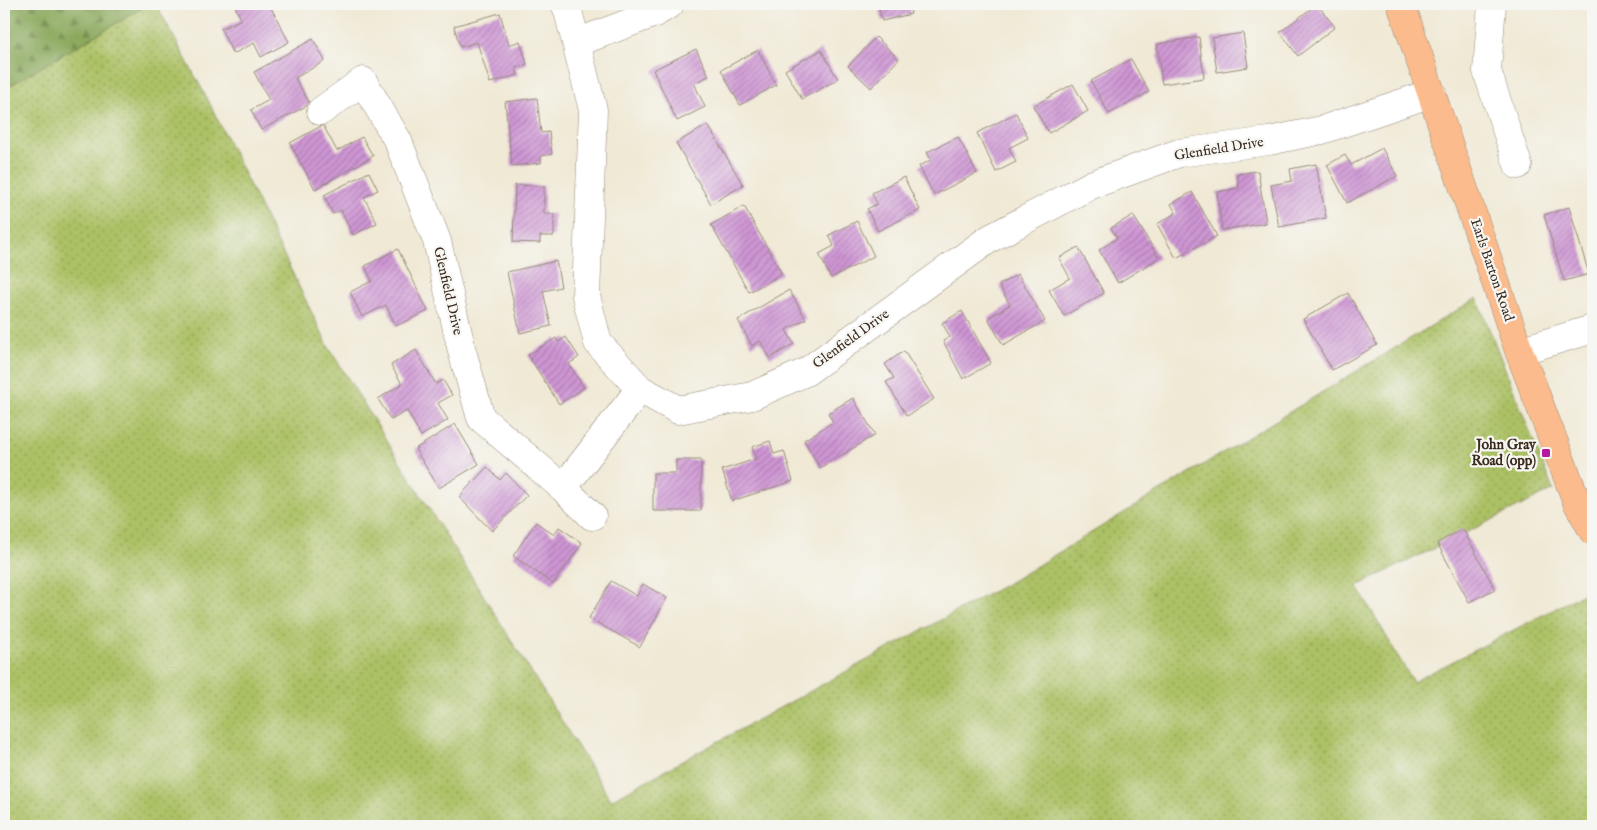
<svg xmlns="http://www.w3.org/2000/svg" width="1597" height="830" font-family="'IM FELL English',serif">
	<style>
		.grass { fill: url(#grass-dots); stroke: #747642 }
		.forest { fill: url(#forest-firs); stroke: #62683c }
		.building { fill: url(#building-hatch) }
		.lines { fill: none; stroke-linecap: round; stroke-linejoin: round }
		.minor-casing { stroke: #968a7a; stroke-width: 29 }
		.major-casing { stroke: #968a7a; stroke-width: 29 }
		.minor { stroke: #fff; stroke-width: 28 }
		.major { stroke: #fbbb8c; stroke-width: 28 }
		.poi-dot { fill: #b5179e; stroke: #f6f6f2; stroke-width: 2 }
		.labels { text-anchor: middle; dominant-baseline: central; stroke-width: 4.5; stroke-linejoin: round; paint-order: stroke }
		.street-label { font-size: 14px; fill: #3b2a1e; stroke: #f6f6f2 }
		.poi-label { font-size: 14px; font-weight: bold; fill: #3b2a1e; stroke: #f6f6f2; text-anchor: end }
	</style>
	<defs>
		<pattern id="grass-dots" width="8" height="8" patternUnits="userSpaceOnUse" patternTransform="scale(1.25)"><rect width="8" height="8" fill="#acc165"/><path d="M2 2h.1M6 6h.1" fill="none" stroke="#8d9d53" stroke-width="1.8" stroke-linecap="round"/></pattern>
		<pattern id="forest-firs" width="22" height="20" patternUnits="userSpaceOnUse" patternTransform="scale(1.25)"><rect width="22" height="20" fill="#89a75a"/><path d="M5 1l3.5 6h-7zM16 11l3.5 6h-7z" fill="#71884a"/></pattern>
		<pattern id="building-hatch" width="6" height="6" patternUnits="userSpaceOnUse" patternTransform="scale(1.25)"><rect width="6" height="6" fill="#cf96d5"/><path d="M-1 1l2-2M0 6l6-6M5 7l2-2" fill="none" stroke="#a97bac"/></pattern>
	</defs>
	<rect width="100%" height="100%" fill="#f6f6f2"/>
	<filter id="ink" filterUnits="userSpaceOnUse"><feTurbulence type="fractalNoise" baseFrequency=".02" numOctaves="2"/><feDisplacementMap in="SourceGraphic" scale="10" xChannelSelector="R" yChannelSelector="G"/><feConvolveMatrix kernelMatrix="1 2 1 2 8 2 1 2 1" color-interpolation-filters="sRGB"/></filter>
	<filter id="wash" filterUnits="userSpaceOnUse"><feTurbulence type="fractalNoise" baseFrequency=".0096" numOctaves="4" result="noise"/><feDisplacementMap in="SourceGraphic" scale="20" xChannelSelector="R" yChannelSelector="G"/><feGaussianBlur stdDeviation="1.12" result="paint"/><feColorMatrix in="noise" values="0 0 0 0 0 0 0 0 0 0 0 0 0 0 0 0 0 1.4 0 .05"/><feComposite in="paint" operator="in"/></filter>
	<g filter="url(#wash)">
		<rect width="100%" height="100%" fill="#f0e9d5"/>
		<path class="grass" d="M149,4H156L209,102L329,348L611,800L1012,581L1477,298L1553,490L1357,586L1413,682L1593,589V826H4V89Z"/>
		<path class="forest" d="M4,4H149L4,89Z"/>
		<g id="blocks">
			<path class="building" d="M234,4H269L289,42L261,57L254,43L233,54L221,29L241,19Z
				M878,4H909L911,14L882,21Z
				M1317,4L1335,27L1298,56L1280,32Z
				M500,13L509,45L520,41L527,64L516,68L518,75L490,83L477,42L460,47L454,26Z
				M1243,33L1248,67L1217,72L1212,38Z
				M876,37L899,59L871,88L848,66Z
				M1199,37L1204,78L1162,84L1157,44Z
				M313,39L325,61L295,78L310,104L261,130L251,110L269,100L254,72Z
				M696,49L709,76L694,83L705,107L677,121L653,70Z
				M758,50L776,85L740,105L721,70Z
				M821,50L838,79L802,99L785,70Z
				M1131,59L1149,92L1109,114L1091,81Z
				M1073,84L1088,111L1049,133L1033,106Z
				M537,98L541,133L549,132L552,154L541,156V163L512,166L505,102Z
				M1016,113L1028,138L1009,148L1016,162L996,172L977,133Z
				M323,125L337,151L362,137L373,156L315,189L290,143Z
				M708,125L743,185L711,204L676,143Z
				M958,137L977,173L934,195L919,166L931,160L927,152Z
				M1382,148L1397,176L1347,203L1327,165L1345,155L1351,165Z
				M1316,164L1326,218L1279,227L1271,185L1292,181L1290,169Z
				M1258,171L1266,223L1222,230L1217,192L1239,188L1237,174Z
				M369,172L378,190L364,197L377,223L353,235L341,210L333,214L324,195Z
				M904,177L920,210L878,231L867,209L877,204L872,193Z
				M515,185L544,186V214H554V236H540V243L513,242Z
				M1192,192L1217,236L1176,258L1157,224L1176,213L1171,204Z
				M744,206L782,274L749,292L711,225Z
				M1569,207L1589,274L1564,281L1544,215Z
				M1133,215L1159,258L1118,283L1099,250L1117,238L1111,228Z
				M857,221L874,256L831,278L819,254L834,246L829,235Z
				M1078,247L1104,293L1064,316L1049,290L1070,278L1059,258Z
				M398,249L428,311L396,326L386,305L362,317L350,292L372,281L365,266Z
				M556,261L561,287L543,291L551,326L520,333L507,272Z
				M1018,274L1045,321L1003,345L988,318L1010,305L999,285Z
				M789,290L806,319L786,330L794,344L770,358L760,341L752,346L738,320Z
				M1348,293L1377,345L1332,370L1303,319Z
				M962,311L991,363L963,379L943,341L950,337L942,323Z
				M566,337L579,357L569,364L584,388L559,404L528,355L556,338L558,342Z
				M416,350L436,384L443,380L452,395L438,403L448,420L421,436L407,411L391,420L378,399L402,384L391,365Z
				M904,351L934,399L907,416L886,382L894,378L885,364Z
				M853,398L875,435L820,468L804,440L833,422L828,413Z
				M455,424L479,464L439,488L415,449Z
				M770,441L774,454L784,451L793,481L732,501L722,470L756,459L752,447Z
				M676,460H701V511H653V473H676Z
				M487,467L500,480L506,473L527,495L492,531L459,497Z
				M536,522L554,535L559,527L582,543L553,584L513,556Z
				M1463,529L1495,589L1469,602L1437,543Z
				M611,581L637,596L643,584L667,598L640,647L589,618Z"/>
		</g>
	</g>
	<g filter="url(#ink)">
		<use href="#blocks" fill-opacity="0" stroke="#968a7a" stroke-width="1"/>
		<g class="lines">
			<g class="minor-casing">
				<path id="minor" d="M565,4L568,11L593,110L586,296L598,343L640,389L678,410L752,396L806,372L989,239L1091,185L1179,153L1269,141L1322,130L1432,93
					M1492,4L1487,71L1518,165
					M576,43L655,13L670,4
					M321,111L363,81L398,141L437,241L462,351L481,418L563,488L592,516
					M1519,351L1593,329
					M563,488L640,389"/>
			</g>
			<g class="major-casing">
				<path id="major" d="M1401,4L1519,351L1577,502L1593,531"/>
			</g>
			<use href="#minor" class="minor"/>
			<use href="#major" class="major"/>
		</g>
	</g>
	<rect class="poi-dot" x="1541" y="448" width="10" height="10" rx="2.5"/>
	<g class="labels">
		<g class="street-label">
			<text transform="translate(1219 149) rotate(-9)">Glenfield Drive</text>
			<text transform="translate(1492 270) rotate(71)">Earls Barton Road</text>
			<text transform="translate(448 291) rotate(77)">Glenfield Drive</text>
			<text transform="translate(851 339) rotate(-36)">Glenfield Drive</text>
		</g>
		<g class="poi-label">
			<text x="1536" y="445">John Gray<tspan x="1536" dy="16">Road (opp)</tspan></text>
		</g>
	</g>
	<rect width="1597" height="830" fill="none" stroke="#f6f6f2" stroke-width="20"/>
</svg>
